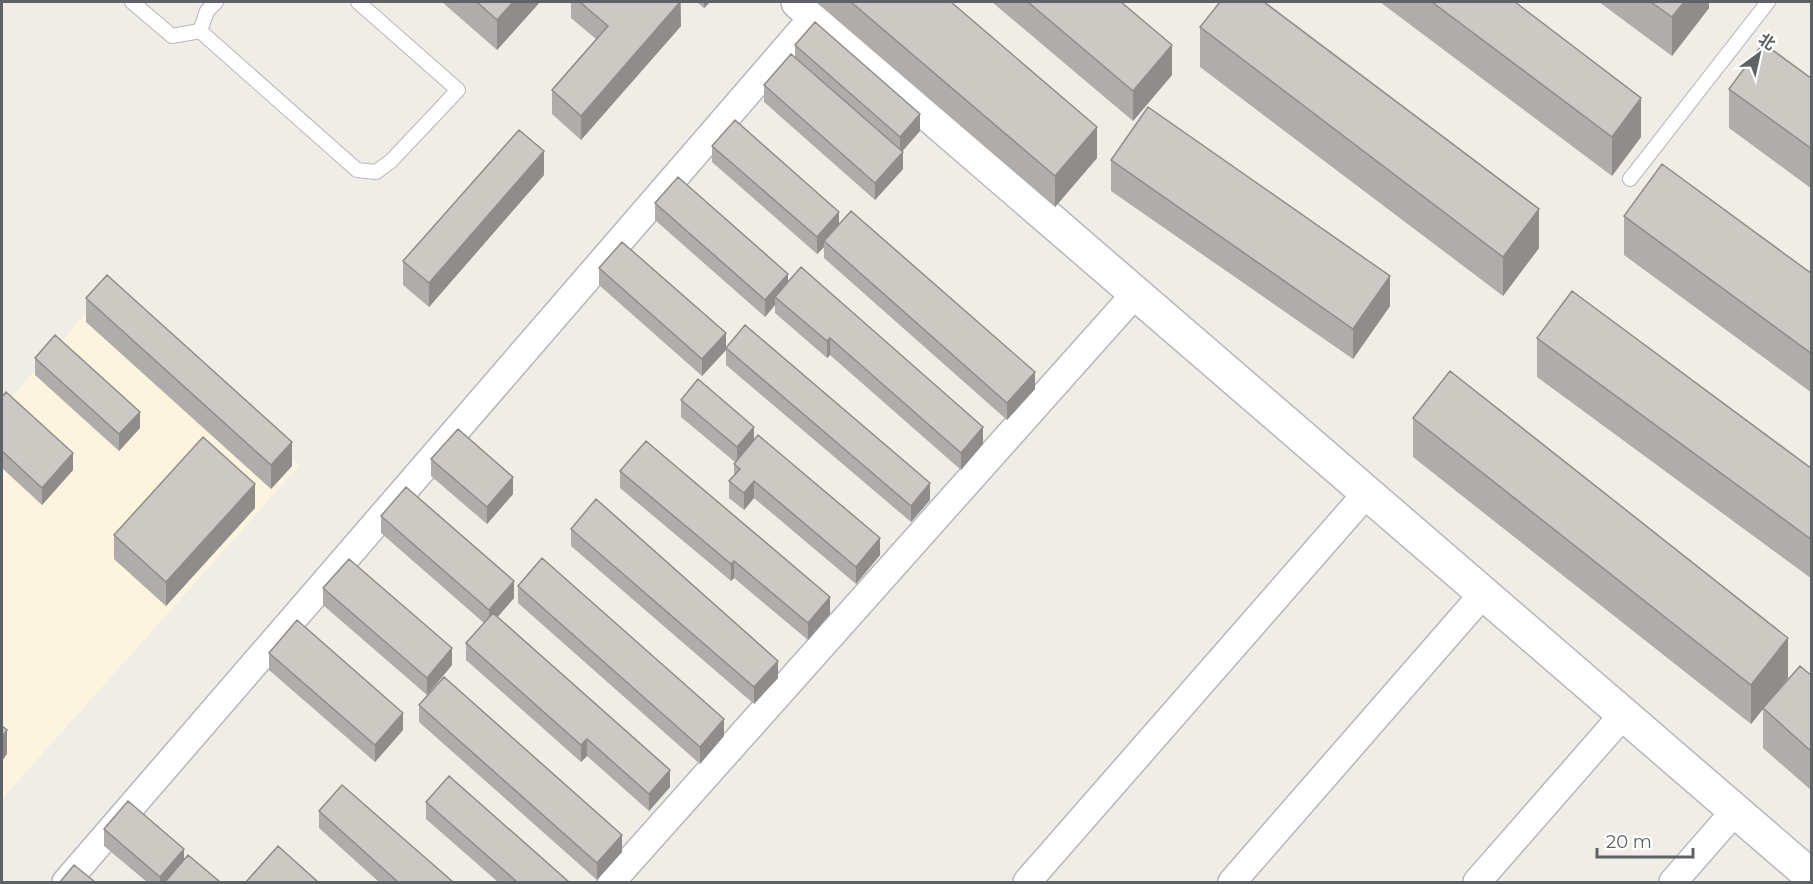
<svg xmlns="http://www.w3.org/2000/svg" width="1813" height="884" font-family="Montserrat,'Noto Sans SC',sans-serif">
	<style>
		.commercial { fill: #fdf4df }
		.lines { fill: none; stroke-linecap: round; stroke-linejoin: round }
		.service-casing { stroke: #b4b7bb; stroke-width: 16 }
		.minor-casing { stroke: #b4b7bb; stroke-width: 30 }
		.tertiary-casing { stroke: #b4b7bb; stroke-width: 36 }
		.service { stroke: #fff; stroke-width: 14 }
		.minor { stroke: #fff; stroke-width: 27 }
		.tertiary { stroke: #fff; stroke-width: 33 }
		.wall { fill: #afaca9 }
		.shaded-wall { fill: #8f8c89 }
		.building { fill: #ccc8c4; stroke: #8f8c89; stroke-width: 1.5 }
	</style>
	<rect width="100%" height="100%" fill="#f0ede7"/>
	<path class="commercial" d="M106,291L299,466L2,799V408Z"/>
	<g class="lines">
		<g class="service-casing">
			<path id="service" d="M132,2L172,36L200,31L357,170L376,172L391,161L458,90L358,2
				M200,31L207,11L216,2
				M1630,179L1768,2"/>
		</g>
		<g class="minor-casing">
			<path id="minor" d="M66,882L814,16
				M611,882L1136,293
				M1027,882L1367,493
				M1232,882L1483,594
				M1477,882L1623,715
				M1673,882L1735,811"/>
		</g>
		<g class="tertiary-casing">
			<path id="tertiary" d="M798,2L1812,877"/>
		</g>
		<use href="#service" class="service"/>
		<use href="#minor" class="minor"/>
		<use href="#tertiary" class="tertiary"/>
	</g>
	<path class="wall" d="M442,2H540L497,50Z
		M571,2H681V26L581,140L552,114V90L596,39L571,18Z
		M697,2H710L704,8Z
		M816,2H951L1097,158L1055,207Z
		M992,2H1121L1172,75L1133,121Z
		M1380,2H1515L1641,137L1612,176Z
		M1599,2H1709V8L1672,56Z
		M1200,27L1539,248L1503,296L1200,67Z
		M795,45L920,131L902,151L903,169L875,200L764,102V85L795,57Z
		M1812,79V189L1729,128V89Z
		M712,146L839,223L1035,389L1007,420L824,258V247L817,254L712,162Z
		M1111,160L1390,306L1353,359L1111,191Z
		M544,175L429,307L403,285V261Z
		M655,203L788,282L983,444L961,470L830,355L827,358L775,313V305L765,317L655,220Z
		M1624,216L1812,274V393L1624,255Z
		M599,268L726,350L702,376L599,285Z
		M86,298L292,466L271,489L86,322Z
		M1537,338L1812,469V579L1537,377Z
		M726,348L930,500L911,522L726,365Z
		M35,358L140,428L119,451L35,375Z
		M2,397L73,470L42,505L2,468Z
		M681,400L754,440L880,555L856,584L754,498L744,510L729,498V481L734,475V464L735,462L681,417Z
		M1413,418L1788,678L1768,703L1812,676V791L1763,748V709L1751,724L1413,457Z
		M431,459L513,494L487,524L431,476Z
		M620,471L830,614L808,640L734,578L731,581L620,488Z
		M255,508L166,606L114,559V535Z
		M381,516L514,598L497,617L670,787L649,811L587,756L581,762L466,660V643L484,623L381,533Z
		M571,529L778,678L754,704L571,546Z
		M518,586L724,736L700,764L518,603Z
		M323,588L452,665L427,695L323,605Z
		M269,653L403,730L375,762L269,670Z
		M419,705L622,852L597,880L419,722Z
		M426,802L569,882H498L426,819Z
		M319,811L453,882H379L319,828Z
		M104,829L184,861L220,882H147L104,846Z"/>
	<path class="shaded-wall" d="M513,2H540L497,50V20Z
		M680,2L681,26L581,140V116Z
		M704,2H710L704,8Z
		M1684,2H1709V8L1672,56V17Z
		M1172,45V75L1133,121V91Z
		M1641,98V137L1612,176V137Z
		M920,114V131L900,154V137Z
		M1097,127V158L1055,207V176Z
		M544,151V175L429,307V283Z
		M903,152V169L875,200V183Z
		M1539,209V248L1503,296V257Z
		M839,212V229L824,241V247L817,254V237Z
		M788,274V291L775,297V305L765,317V300Z
		M1390,276V306L1353,359V329Z
		M726,333V350L702,376V359Z
		M830,338V355L827,358V341Z
		M1035,372V389L1007,420V403Z
		M140,412V428L119,451V434Z
		M754,427V443L737,464V447Z
		M983,427V444L961,470V453Z
		M292,442V466L271,489V465Z
		M73,453V470L42,505V488Z
		M513,477V494L487,524V507Z
		M754,481V498L744,510V493Z
		M930,483V500L911,522V506Z
		M255,484V508L166,606V582Z
		M880,538V555L856,584V567Z
		M734,561V578L731,581V564Z
		M514,581V598L489,627V610Z
		M830,597V614L808,640V623Z
		M1788,638V678L1751,724V685Z
		M452,648V665L427,695V678Z
		M778,661V678L754,704V687Z
		M403,713V730L375,762V745Z
		M724,719V736L700,764V747Z
		M7,730V754L2,761V737Z
		M587,739V756L581,762V745Z
		M670,770V787L649,811V794Z
		M622,835V852L597,880V863Z
		M184,849V865L169,882H160V877Z"/>
	<path class="building" d="M477,2H513L497,20Z
		M580,2H680L581,116L552,90L608,26Z
		M851,2H951L1097,127L1055,176Z
		M1028,2H1121L1172,45L1133,91Z
		M1220,2H1264L1539,209L1503,257L1200,27Z
		M1432,2H1515L1641,98L1612,137Z
		M1651,2H1684L1672,17Z
		M815,22L920,114L900,137L795,45Z
		M1763,43L1812,79V149L1729,89Z
		M791,54L903,152L875,183L764,85Z
		M1148,107L1390,276L1353,329L1111,160Z
		M735,120L839,212L817,237L712,146Z
		M519,130L544,151L429,283L403,261Z
		M1662,164L1812,274V354L1624,216Z
		M678,177L788,274L765,300L655,203Z
		M851,211L1035,372L1007,403L824,241Z
		M622,242L726,333L702,359L599,268Z
		M801,267L983,427L961,453L830,338L827,341L775,297Z
		M107,275L292,442L271,465L86,298Z
		M1572,291L1812,469V540L1537,338Z
		M745,325L930,483L911,506L726,348Z
		M55,335L140,412L119,434L35,358Z
		M1450,371L1788,638L1751,685L1413,418Z
		M698,379L754,427L737,447L681,400Z
		M6,392L73,453L42,488L2,451V397Z
		M458,429L513,477L487,507L431,459Z
		M758,435L880,538L856,567L754,481L744,493L729,481L740,469L734,464Z
		M203,437L255,484L166,582L114,535Z
		M646,441L830,597L808,623L734,561L731,564L620,471Z
		M406,487L514,581L489,610L381,516Z
		M596,499L778,661L754,687L571,529Z
		M542,558L724,719L700,747L518,586Z
		M349,559L452,648L427,678L323,588Z
		M493,613L670,770L649,794L587,739L581,745L466,643Z
		M297,620L403,713L375,745L269,653Z
		M1800,666L1812,676V752L1763,708Z
		M444,677L622,835L597,863L419,705Z
		M2,726L7,730L2,737Z
		M449,776L569,882H517L426,802Z
		M342,785L453,882H398L319,811Z
		M128,801L184,849L160,877L104,829Z
		M278,846L318,882H246Z
		M188,855L220,882H165Z
		M74,865L95,882H60Z"/>
	<rect width="1813" height="884" fill="none" stroke="#5e6266" stroke-width="6"/>
	<g transform="translate(1759 54) rotate(33)" stroke="#ffffff" stroke-width="4.5" paint-order="stroke">
	<path d="M0-4.5L10 22L0 15L-10 22Z" fill="#5e6266"/>
	<text y="-9" font-size="16" font-weight="bold" text-anchor="middle" fill="#5e6266">北</text>
	</g>
	<path d="M1597 848v9h96v-9" fill="none" stroke="#5e6266" stroke-width="3"/>
	<text x="1606" y="848" font-size="18" fill="#5e6266" stroke="#ffffff" stroke-width="4.5" paint-order="stroke">20 m</text>
</svg>
